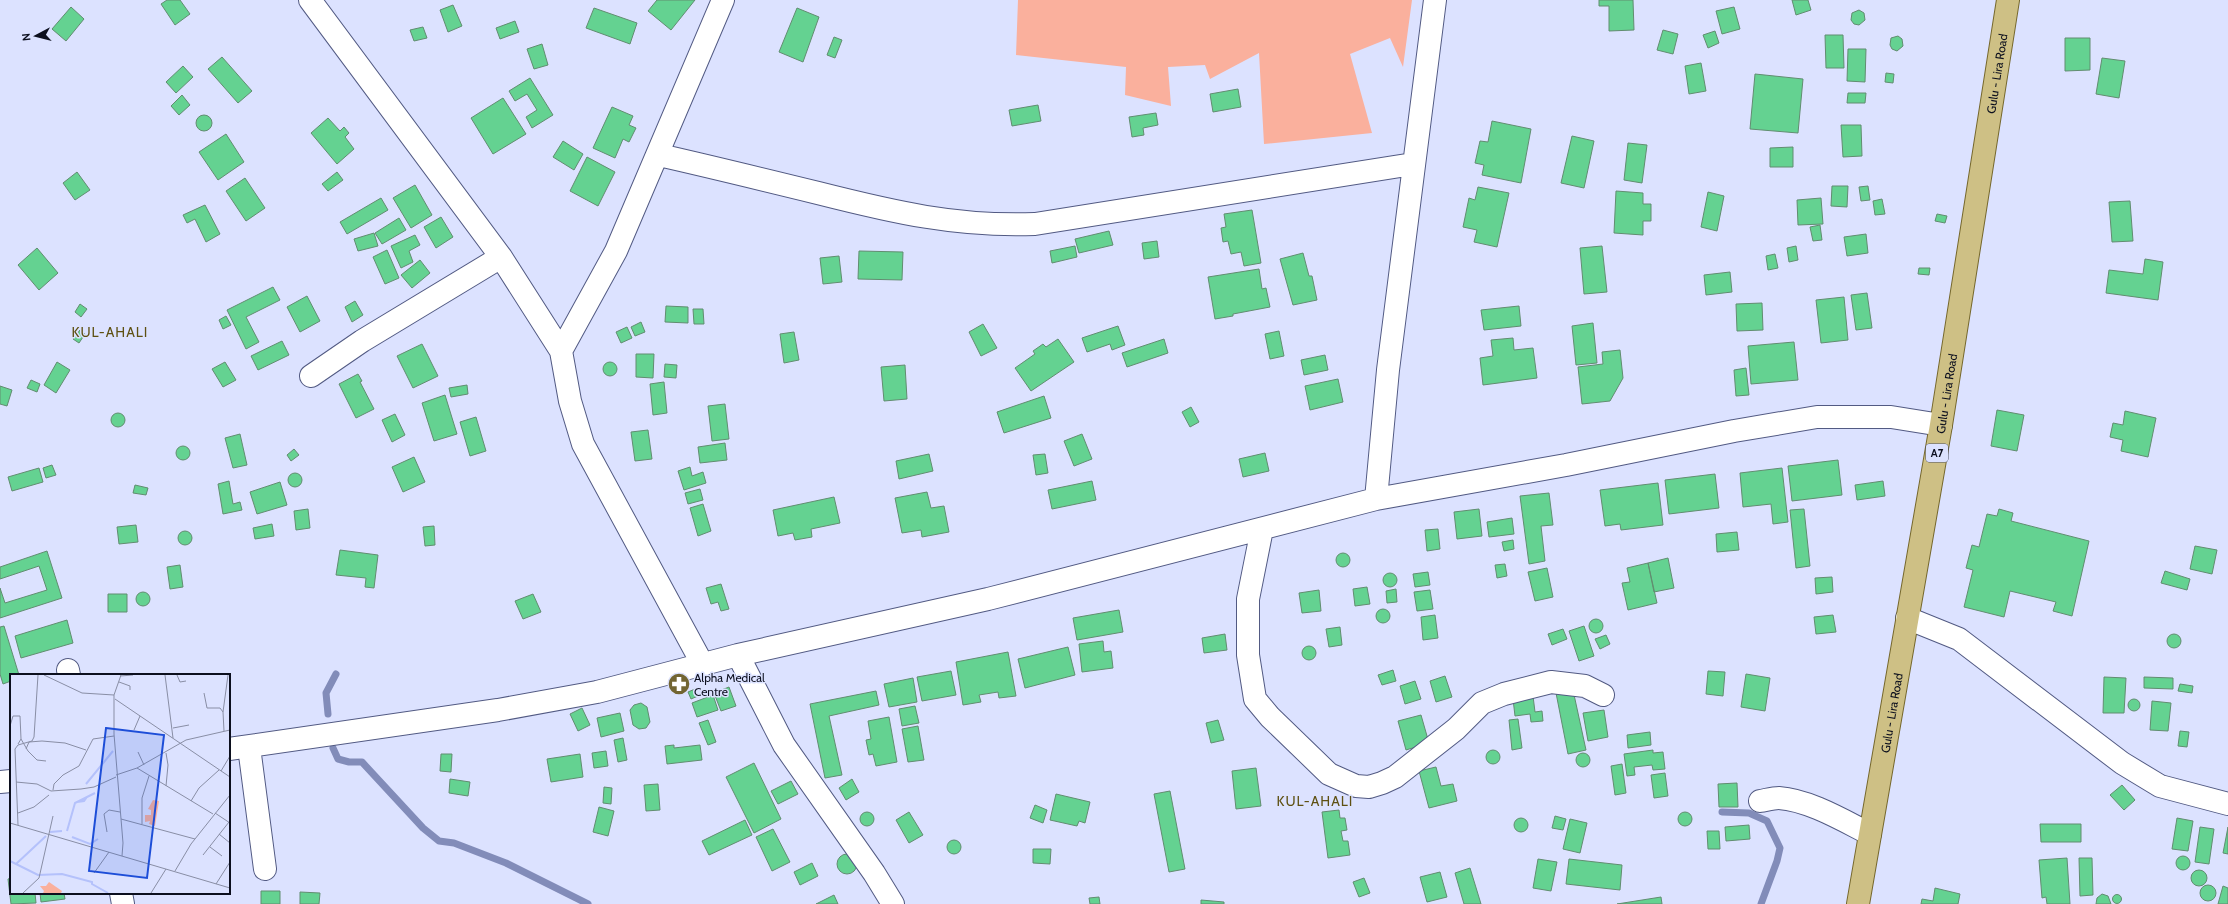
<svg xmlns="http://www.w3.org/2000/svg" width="2228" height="904" font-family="Cabin,sans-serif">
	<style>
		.green { fill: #fab09d }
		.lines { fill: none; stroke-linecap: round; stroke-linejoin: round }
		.stream { stroke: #828cb9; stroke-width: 7 }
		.building { fill: #64d291; stroke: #618d70 }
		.minor-casing { stroke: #525a83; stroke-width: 24 }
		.major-casing { stroke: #75672c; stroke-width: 24 }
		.minor { stroke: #fff; stroke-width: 22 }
		.major { stroke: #cec085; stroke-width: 22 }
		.labels { text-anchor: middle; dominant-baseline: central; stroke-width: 3; stroke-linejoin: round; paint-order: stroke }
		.shield { fill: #dce2ff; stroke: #4a4e62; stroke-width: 1 }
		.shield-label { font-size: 11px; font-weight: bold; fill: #0c0f1e }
		.street-label { font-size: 12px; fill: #0c0f1e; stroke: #dce2ff }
		.poi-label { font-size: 12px; fill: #0c0f1e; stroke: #dce2ff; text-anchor: start }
		.quarter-label { font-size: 14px; letter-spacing: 1px; fill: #5e5012; stroke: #dce2ff }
		.inset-river { fill: none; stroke: #b4c1fb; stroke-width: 2 }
		.inset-road { fill: none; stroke: #898ea5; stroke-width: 1 }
		.view { fill: #1d4ed8; fill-opacity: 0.15; stroke: #1d4ed8; stroke-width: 2 }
		.inset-edge { fill: none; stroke: #0c0f1e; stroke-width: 2 }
	</style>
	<rect width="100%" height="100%" fill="#dce2ff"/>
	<path class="green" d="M1018,0H1412L1403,67L1390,38L1350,54L1372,133L1264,144L1259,53L1210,79L1205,65L1168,67L1171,106L1125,95L1126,67L1016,55Z"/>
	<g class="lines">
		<path class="stream" d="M328,714L326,693L336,674
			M333,748L338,759L349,762H362L423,828L439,841L454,843L506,863L588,904
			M1722,812L1749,813L1767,821L1780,848L1777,861L1761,904"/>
	</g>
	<path class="building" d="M167,0H180L190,14L175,25L161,4Z
		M657,0H695L671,30L648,11Z
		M1599,0H1633L1634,30L1609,31V6H1599Z
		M1792,0H1808L1811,10L1796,15Z
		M453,5L462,26L448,32L440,10Z
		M71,7L84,19L66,41L52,29Z
		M1734,7L1740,29L1722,34L1716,11Z
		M594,8L637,23L630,44L586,28Z
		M797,8L819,17L803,62L779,52Z
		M1859,10L1864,13L1865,20L1859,25L1854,24L1851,20L1852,13Z
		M515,21L519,32L500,39L496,28Z
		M423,27L427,38L414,41L410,30Z
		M1663,30L1678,34L1673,54L1657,50Z
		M1715,31L1719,43L1708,48L1703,35Z
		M1825,35H1843L1844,68H1826Z
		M1898,36L1902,39L1903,46L1897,51L1892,49L1890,45L1891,38Z
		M834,37L842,40L835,58L827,55Z
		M2065,38H2090V70L2065,71Z
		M542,44L548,65L534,69L527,49Z
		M1848,49H1866L1865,82L1847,81Z
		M222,57L252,91L238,103L208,69Z
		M2102,58L2125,61L2119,98L2096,94Z
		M1701,63L1706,91L1689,94L1685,66Z
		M183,66L193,77L176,93L166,82Z
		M1886,73L1894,74L1893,83L1885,82Z
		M1755,74L1803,79L1798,133L1750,129Z
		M530,78L553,115L532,128L526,117L537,110L527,94L515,101L509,91Z
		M1238,89L1241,107L1213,112L1210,94Z
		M1848,93H1866L1865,103H1847Z
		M182,95L190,105L179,115L171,106Z
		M503,98L526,134L493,154L471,118Z
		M1038,105L1041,121L1012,126L1009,110Z
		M612,107L633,116L629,125L636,128L629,142L623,139L615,158L593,148Z
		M1156,113L1158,125L1143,128L1144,135L1132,137L1129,117Z
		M196 123a8 8 0 1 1 16 0a8 8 0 1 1-16 0Z
		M328,118L340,131L344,127L349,133L345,137L354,149L337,164L311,133Z
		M1492,121L1531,129L1521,183L1482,175L1484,165L1475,163L1480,141L1488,142Z
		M1841,125H1861L1862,156L1843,157Z
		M226,134L244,162L218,180L199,152Z
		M1572,136L1594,141L1584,188L1561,183Z
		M563,141L583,154L574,170L553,157Z
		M1628,143L1647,145L1642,183L1624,180Z
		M1793,147V167H1770V148Z
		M587,157L615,172L598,206L570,191Z
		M77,172L90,190L75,200L63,183Z
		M337,172L343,180L328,191L322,184Z
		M245,178L265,208L246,221L226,191Z
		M415,185L432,215L411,228L393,198Z
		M1832,186H1848L1847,207L1831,206Z
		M1868,186L1870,200L1861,201L1859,187Z
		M1478,187L1509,193L1497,247L1474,242L1477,230L1463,227L1469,198L1475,200Z
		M1616,191L1643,193V204H1651V221H1643V235L1614,233Z
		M1708,192L1724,196L1717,231L1701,227Z
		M381,198L388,210L347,234L340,222Z
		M1821,198L1823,224L1798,225L1797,200Z
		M1882,199L1885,214L1875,215L1873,201Z
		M2130,201L2133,241L2112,242L2109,202Z
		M205,205L220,234L206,242L195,219L187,223L183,215Z
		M1252,210L1261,263L1244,266L1241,252L1231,254L1228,241L1223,242L1221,228L1226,227L1224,214Z
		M1937,214L1947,216L1945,223L1935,221Z
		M441,217L453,237L436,248L424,227Z
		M399,218L406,230L382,244L375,233Z
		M1820,225L1822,240L1813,241L1810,227Z
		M1109,231L1113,245L1079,253L1075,239Z
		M374,233L378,246L358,251L354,239Z
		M1866,234L1868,253L1847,256L1844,237Z
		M415,235L420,245L409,251L413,262L401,268L391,246Z
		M1157,241L1159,257L1144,259L1142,243Z
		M1075,246L1077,257L1052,263L1050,251Z
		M1602,246L1607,292L1584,294L1580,248Z
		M1796,246L1798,260L1789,262L1787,248Z
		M37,248L58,273L39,290L18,265Z
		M387,250L399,278L385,284L373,257Z
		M859,251L903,252L902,280L858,279Z
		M1303,253L1309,276H1312L1317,300L1293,305L1280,259Z
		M1775,254L1778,268L1768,270L1766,256Z
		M839,256L842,282L823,284L820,258Z
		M2145,259L2163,262L2158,300L2106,293L2109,270L2143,274Z
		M420,260L430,273L412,288L401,275Z
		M1919,268H1930L1929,275L1918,274Z
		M1259,269L1262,289L1266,288L1270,307L1233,314V316L1215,319L1208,277Z
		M1730,272L1732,292L1706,295L1704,275Z
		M273,287L280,300L246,317L259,342L246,349L227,310Z
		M1867,293L1872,328L1856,330L1851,295Z
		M307,296L320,321L300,332L287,307Z
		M1844,297L1848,340L1821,343L1816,300Z
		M355,301L363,315L352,322L345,307Z
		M1762,303L1763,330L1737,331L1736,304Z
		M80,304L87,309L81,317L75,312Z
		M666,306L688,307V323L665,322Z
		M1519,306L1521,326L1484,330L1481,310Z
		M693,309H703L704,324H694Z
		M226,316L231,325L223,329L219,320Z
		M641,322L645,332L635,336L631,327Z
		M1593,323L1597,363L1576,365L1572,326Z
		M983,324L997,348L981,356L969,332Z
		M1118,326L1125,345L1112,350L1110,344L1087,352L1082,338Z
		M627,327L632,338L621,343L616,332Z
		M80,330L85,334L79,343L73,339Z
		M1279,331L1284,356L1270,359L1265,334Z
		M794,332L799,360L784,363L780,334Z
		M1513,338L1514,350L1533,348L1537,378L1483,385L1480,358L1493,356L1491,340Z
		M1058,339L1074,362L1031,391L1015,368L1035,354L1033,351L1043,344L1046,347Z
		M1164,339L1168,353L1127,367L1122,353Z
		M282,341L289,355L258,370L251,356Z
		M1794,342L1798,380L1751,384L1748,346Z
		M422,344L438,376L413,388L397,356Z
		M1620,350L1623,378L1610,401L1582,404L1578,367L1603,364L1602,352Z
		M636,354H654L653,378L636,377Z
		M1325,355L1328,370L1304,375L1301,360Z
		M603 369a7 7 0 1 1 14 0a7 7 0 1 1-14 0Z
		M57,362L70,370L56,393L44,385Z
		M225,362L236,380L223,387L212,369Z
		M665,364L677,365L676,378L664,377Z
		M905,365L907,399L884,401L881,367Z
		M1746,368L1749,395L1736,396L1734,370Z
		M358,374L362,381L360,382L374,409L356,418L339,384Z
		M1338,379L1343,402L1310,410L1305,386Z
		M31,380L40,384L37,392L27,388Z
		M664,382L667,413L653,415L650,384Z
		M467,385L468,394L451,397L449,388Z
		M0,386L12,390L7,406L0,404Z
		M445,395L457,434L434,441L422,403Z
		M1044,396L1051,418L1004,433L997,412Z
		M725,404L729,439L712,441L708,406Z
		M1191,407L1199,422L1190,427L1182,412Z
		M1997,410L2024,415L2017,451L1991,446Z
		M2125,411L2156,418L2148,457L2121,451L2123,440L2110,437L2113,423L2123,425Z
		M111 420a7 7 0 1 1 14 0a7 7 0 1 1-14 0Z
		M395,414L405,435L392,442L382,420Z
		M476,417L486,451L470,456L460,422Z
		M648,430L652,459L635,461L631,432Z
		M240,434L247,465L233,468L225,438Z
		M1082,434L1092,459L1074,466L1064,441Z
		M725,443L727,460L700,463L698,447Z
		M176 453a7 7 0 1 1 14 0a7 7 0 1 1-14 0Z
		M294,449L299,455L291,461L287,455Z
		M1265,453L1269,471L1243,477L1239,459Z
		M929,454L933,471L899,479L896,461Z
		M1045,454L1048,473L1036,475L1033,455Z
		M414,457L425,482L403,492L392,467Z
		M1838,460L1842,495L1792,501L1788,466Z
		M52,465L56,475L46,478L43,468Z
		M690,467L692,476L703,472L706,483L684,490L678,471Z
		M39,468L43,482L12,491L8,477Z
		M1782,468L1788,522L1773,524L1771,504L1743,507L1740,473Z
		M288 480a7 7 0 1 1 14 0a7 7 0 1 1-14 0Z
		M1715,474L1719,508L1669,514L1665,480Z
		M229,481L233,504L240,502L242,510L223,514L218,484Z
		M1092,481L1096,500L1052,509L1048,490Z
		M1883,481L1885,496L1857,500L1855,485Z
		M280,482L287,505L257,514L250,492Z
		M1658,483L1663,525L1621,530L1620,524L1605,526L1600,490Z
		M135,485L148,488L146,495L133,493Z
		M700,489L703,500L688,504L685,493Z
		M927,492L931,508L944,506L949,532L922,537L921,530L902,533L895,498Z
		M1549,493L1553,525L1541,526L1545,561L1529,564L1520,496Z
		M834,497L840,523L811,529L812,537L795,540L793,533L778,536L773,510Z
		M703,504L711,531L698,536L690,508Z
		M308,509L310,528L296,530L294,511Z
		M1479,509L1482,536L1457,539L1454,512Z
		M1804,509L1810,566L1796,568L1790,510Z
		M1999,509L2013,513L2011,521L2089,541L2072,616L2053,611L2056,602L2010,591L2004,617L1964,607L1973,570L1966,568L1972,545L1979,547L1987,514L1997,516Z
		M1512,518L1514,534L1489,537L1487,522Z
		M272,524L274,536L255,539L253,528Z
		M136,525L138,542L119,544L117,527Z
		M434,526L435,545L425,546L423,527Z
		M1438,529L1440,549L1427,551L1425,530Z
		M178 538a7 7 0 1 1 14 0a7 7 0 1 1-14 0Z
		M1737,532L1739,550L1717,552L1716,534Z
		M1513,540L1514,549L1504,551L1502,542Z
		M2195,546L2217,550L2212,574L2190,569Z
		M340,550L378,555L374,588L365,587L366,578L336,575Z
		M47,551L62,598L0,618V588L5,603L47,590L39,566L0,579V567Z
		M1336 560a7 7 0 1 1 14 0a7 7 0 1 1-14 0Z
		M1668,558L1674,588L1654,592L1648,563Z
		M1648,563L1657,603L1628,610L1622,583L1630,582L1627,568Z
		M1505,564L1507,576L1497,578L1495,565Z
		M180,565L183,587L170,589L167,567Z
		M1547,568L1553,597L1535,601L1528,572Z
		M2165,571L2190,579L2187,590L2161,583Z
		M1428,572L1430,585L1415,587L1413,574Z
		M1383 580a7 7 0 1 1 14 0a7 7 0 1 1-14 0Z
		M1832,577L1833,592L1816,594L1815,578Z
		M721,584L729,609L721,611L718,602L711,604L706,588Z
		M1367,587L1370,604L1355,606L1353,589Z
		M1396,589L1397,602L1387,603L1386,591Z
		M1319,590L1321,611L1302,613L1299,593Z
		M1430,590L1433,609L1417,611L1414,592Z
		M136 599a7 7 0 1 1 14 0a7 7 0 1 1-14 0Z
		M108,594H127V612H108Z
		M533,594L541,612L523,619L515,601Z
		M1376 616a7 7 0 1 1 14 0a7 7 0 1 1-14 0Z
		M1119,610L1123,632L1077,640L1073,618Z
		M1435,615L1438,638L1423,640L1421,617Z
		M1833,615L1836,632L1816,634L1814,617Z
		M1589 626a7 7 0 1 1 14 0a7 7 0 1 1-14 0Z
		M67,620L73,643L21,658L15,636Z
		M4,626L19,675H11V681L3,684L0,674V627Z
		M1584,626L1594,656L1579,661L1569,631Z
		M1340,627L1342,645L1329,647L1326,629Z
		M1563,629L1567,639L1552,645L1548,634Z
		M2167 641a7 7 0 1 1 14 0a7 7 0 1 1-14 0Z
		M1225,634L1227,650L1204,653L1202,638Z
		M1606,635L1610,644L1600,649L1595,639Z
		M1103,641L1104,652L1111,651L1113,668L1082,672L1079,644Z
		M1302 653a7 7 0 1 1 14 0a7 7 0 1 1-14 0Z
		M1068,647L1075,675L1025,688L1018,659Z
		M1008,652L1016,696L999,698L998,692L979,695L981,702L963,705L956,662Z
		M1393,670L1396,681L1382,685L1378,675Z
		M951,671L956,695L922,701L917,677Z
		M1708,671L1725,672L1723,696L1706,694Z
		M1746,674L1770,678L1765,711L1741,707Z
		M1445,676L1452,697L1436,702L1430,681Z
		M2104,677L2126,678L2124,713H2103Z
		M2144,677L2173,678V689L2144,688Z
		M913,678L917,702L889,707L884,684Z
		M1415,681L1421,699L1405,704L1400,686Z
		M2180,684L2193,686L2192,693L2178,691Z
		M729,687L736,706L721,711L714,693Z
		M695,689L698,696L691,699L688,692Z
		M1573,690L1586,750L1568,754L1556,693Z
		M876,691L879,705L829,716L842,775L825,778L810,704Z
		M713,695L718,710L697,717L692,703Z
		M1533,696L1535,712L1542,711L1543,721L1531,722L1530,714L1515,716L1513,699Z
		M2128 705a6 6 0 1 1 12 0a6 6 0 1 1-12 0Z
		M2152,701L2171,703L2168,731L2150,730Z
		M641,703L647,707L650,722L646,728L639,729L633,725L630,710L634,705Z
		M915,706L919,723L902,726L899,709Z
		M582,708L590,725L578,731L570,714Z
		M1604,710L1608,737L1588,741L1583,713Z
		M620,713L624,731L601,737L597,718Z
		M1421,715L1429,743L1406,750L1398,721Z
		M889,717L897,762L876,766L873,754L869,755L866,740L871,739L868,721Z
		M1518,719L1522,748L1512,750L1509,720Z
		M708,720L716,742L708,745L699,723Z
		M1218,720L1224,740L1211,743L1206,723Z
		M918,726L924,760L908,762L902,729Z
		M2180,731L2189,732L2187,747L2178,746Z
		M1650,732L1651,745L1628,748L1627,735Z
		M623,738L627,760L618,762L614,740Z
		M674,745V748L700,745L702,760L667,764L665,746Z
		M1653,750V753L1663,752L1665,769L1653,770L1652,765L1634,767L1635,775L1627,776L1624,754Z
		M1486 757a7 7 0 1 1 14 0a7 7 0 1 1-14 0Z
		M606,751L608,766L594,768L592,753Z
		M1576 760a7 7 0 1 1 14 0a7 7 0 1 1-14 0Z
		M441,754H452L451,772L440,771Z
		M580,754L583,777L551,782L547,759Z
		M754,763L781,819L754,833L726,777Z
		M1622,764L1626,793L1615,795L1611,766Z
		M1436,767L1441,786L1453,784L1457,801L1429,808L1419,771Z
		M1256,768L1261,806L1236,809L1232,771Z
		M1665,773L1668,796L1654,798L1651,775Z
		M450,779L470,782L468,796L449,793Z
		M852,779L859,792L846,800L839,788Z
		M791,781L798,794L778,804L771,791Z
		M1737,783L1738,807H1719L1718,784Z
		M658,784L660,810L646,811L644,785Z
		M2122,785L2135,800L2124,810L2110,795Z
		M604,787L612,788L611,804L603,803Z
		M1170,791L1185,869L1169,872L1154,794Z
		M1056,794L1090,802L1085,823L1079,821L1077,826L1050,820Z
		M1035,805L1047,810L1043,823L1030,818Z
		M599,807L614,811L608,836L593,832Z
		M1339,810L1340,818H1345L1347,830L1341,831L1343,841H1348L1350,855L1328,858L1322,812Z
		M909,812L923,835L909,843L896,820Z
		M1678 819a7 7 0 1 1 14 0a7 7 0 1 1-14 0Z
		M860 819a7 7 0 1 1 14 0a7 7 0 1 1-14 0Z
		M1555,816L1566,819L1563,830L1552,828Z
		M2177,818L2193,821L2188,851L2172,849Z
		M1514 825a7 7 0 1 1 14 0a7 7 0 1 1-14 0Z
		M1570,819L1587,823L1580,853L1563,849Z
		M745,820L752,835L709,855L702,841Z
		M2040,824H2081V842H2041Z
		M1749,825L1750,839L1726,841L1725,827Z
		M2200,827L2214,829L2209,864L2195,862Z
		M2228,827V854L2223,853Z
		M773,829L790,862L772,871L756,837Z
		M1707,831H1719L1720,849H1708Z
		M947 847a7 7 0 1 1 14 0a7 7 0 1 1-14 0Z
		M1033,849H1051L1050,864L1033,863Z
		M837 864a10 10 0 1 1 20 0a10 10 0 1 1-20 0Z
		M2176 863a7 7 0 1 1 14 0a7 7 0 1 1-14 0Z
		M2067,858L2070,904H2047L2046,897L2042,898L2039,860Z
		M2079,858H2092L2093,895L2080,896Z
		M1538,859L1557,862L1551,891L1533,888Z
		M1569,859L1622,865L1620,890L1566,884Z
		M812,863L818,876L800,885L794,872Z
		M1470,868L1481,904H1464L1455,873Z
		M2191 878a8 8 0 1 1 16 0a8 8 0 1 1-16 0Z
		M1440,872L1447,897L1427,902L1420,877Z
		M11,878V893H35L36,903L11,904L8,879Z
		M1364,878L1370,893L1359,897L1353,882Z
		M2200 893a8 8 0 1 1 16 0a8 8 0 1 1-16 0Z
		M2223,886L2228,888V904H2218Z
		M1935,888L1960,894L1958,904H1921L1922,899L1933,901Z
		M261,891H280V904H261Z
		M300,892L320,893L319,904H300Z
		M40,893H64L65,899L41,902Z
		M2102,894L2108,896L2111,904H2096L2097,898Z
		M2112.5 899a4.5 4.5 0 1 1 9 0a4.5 4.5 0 1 1-9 0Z
		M834,895L838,904H816Z
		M1099,897L1100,904H1090L1089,898Z
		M1661,897L1662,904H1617Z
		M1201,900L1224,902V904H1201Z"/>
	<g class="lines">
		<g class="minor-casing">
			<path id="minor" d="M310,0L501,257L561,351
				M659,155C712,167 765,180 818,193C893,212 957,227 1035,224L1413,164
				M311,376L362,341L501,257
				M1376,499L1388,370L1435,0
				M1262,529L1248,599V655L1255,699L1270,717L1329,774L1356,786L1369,787L1382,783L1395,777L1456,729L1482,703L1504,694L1551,682L1585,686L1603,695
				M1907,618L1959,639L2122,763L2160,786L2228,804
				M738,655L784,745L874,873L893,904
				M703,665L583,444L570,401L561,351L616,251L723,0
				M68,670L69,675
				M249,747L265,869
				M229,749L498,710L597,692L738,655L988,599L1376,499L1566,465L1734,431L1817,417H1891L1941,425
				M0,782L11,781
				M1760,801C1766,800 1773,798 1779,798C1809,800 1844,821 1870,834
				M121,893L123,904"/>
		</g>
		<g class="major-casing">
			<g id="major">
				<path id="s1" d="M1858,904L1941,425L2008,0"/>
			</g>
		</g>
		<use href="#minor" class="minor"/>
		<use href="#major" class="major"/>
	</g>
	<defs>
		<g id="pharmacy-disc" transform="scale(1.15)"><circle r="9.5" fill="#726532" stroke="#dce2ff"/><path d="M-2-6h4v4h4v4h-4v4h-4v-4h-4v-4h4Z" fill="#fff"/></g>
	</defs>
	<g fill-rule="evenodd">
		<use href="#pharmacy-disc" x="679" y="684"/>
	</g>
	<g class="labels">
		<rect class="shield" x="1926" y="444" width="22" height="18" rx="3"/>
		<g class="shield-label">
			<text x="1937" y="453">A7</text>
		</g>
		<g class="street-label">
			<text stroke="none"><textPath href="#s1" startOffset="842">Gulu - Lira Road</textPath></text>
			<text stroke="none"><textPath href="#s1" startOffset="518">Gulu - Lira Road</textPath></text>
			<text stroke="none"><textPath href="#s1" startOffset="194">Gulu - Lira Road</textPath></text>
		</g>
		<g class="poi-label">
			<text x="694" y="677">Alpha Medical<tspan x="694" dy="14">Centre</tspan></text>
		</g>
		<g class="quarter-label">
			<text x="110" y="332">KUL-AHALI</text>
			<text x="1315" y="801">KUL-AHALI</text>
		</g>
	</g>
	<g transform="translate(10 674)">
		<rect width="220" height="220" fill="#dce2ff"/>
		<path d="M143,126L149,127L145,152L139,150L140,147L135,148V141H141V136L138,135ZM39,208L52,217L51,219H33L34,217L30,212H36Z" fill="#fab09d"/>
		<path class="inset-river" d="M76,110L103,77M67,128L74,127L77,123M57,157L65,129L85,119M40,158L52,157M62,163L80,170L88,165M0,187L28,201L52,200L82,208V210L98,219M6,190L36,162"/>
		<path class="inset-road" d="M34,1L72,19L104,21M111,1L104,21V60L113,169L112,182M155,1L163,64M167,1L170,8L176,7M110,2L123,1M109,8L120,12V16M194,19L197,34H210L213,38M105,25L220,103M0,52L3,42H10L11,65L8,70M163,54L179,51M124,56L130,42M214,57L213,38L218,1M11,65L18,77L27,86L36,87M16,75L19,68L32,67L55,69L76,76M128,78L134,91M156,79L158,91L156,112M127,94L176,66L220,56M211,97L220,82M106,101L127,94L203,140M6,108L27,110L41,117L71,115L84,113L106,103M43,116L44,110L53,101L69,92L83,65L104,62M181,127L189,114L209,96M8,139L24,133L39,121M205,139L220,149M111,145L185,165M0,149L220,214M132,150V124L139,102M8,151L5,75L8,71L22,67L24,63L28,1M97,158L94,140L99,136L110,138M209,160L220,169M200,173L212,182M193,181L219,148M165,197L181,170L220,121M84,199L99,178M206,210L220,188M13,219L29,204L43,142M141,219L156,195"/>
		<path class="view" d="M96,54L154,61L137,204L79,197Z"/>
		<rect width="220" height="220" class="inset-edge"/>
	</g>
	<g transform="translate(36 36) rotate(263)" stroke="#dce2ff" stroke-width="3" paint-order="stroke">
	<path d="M0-3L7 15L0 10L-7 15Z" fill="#0c0f1e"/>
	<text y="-6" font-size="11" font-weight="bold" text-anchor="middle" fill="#0c0f1e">N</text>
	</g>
</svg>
